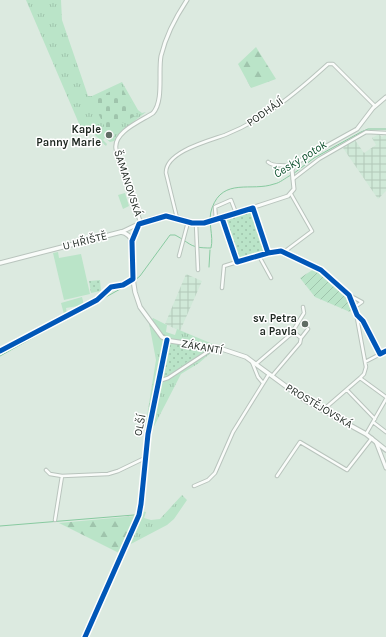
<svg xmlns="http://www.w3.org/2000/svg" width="386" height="637" font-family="Karla,sans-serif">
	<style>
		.industrial { fill: url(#industrial-grid) }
		.grass { fill: url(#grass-tufts) }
		.forest { fill: url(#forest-firs) }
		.cemetery { fill: url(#cemetery-stones) }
		.park { fill: url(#park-dots) }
		.garden { fill: url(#garden-furrows) }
		.pitch { fill: #bae4c8 }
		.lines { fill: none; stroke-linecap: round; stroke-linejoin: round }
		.stream { stroke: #88caa0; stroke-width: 1 }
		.minor-casing { stroke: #b9c4bd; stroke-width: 4.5 }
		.tertiary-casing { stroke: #b9c4bd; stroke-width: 5 }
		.secondary-casing { stroke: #b9c4bd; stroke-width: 5.5 }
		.minor { stroke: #fafcfa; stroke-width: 2.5 }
		.tertiary { stroke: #fafcfa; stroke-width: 3 }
		.secondary { stroke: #fafcfa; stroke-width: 3.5 }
		.cycleway-casing { stroke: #fff; stroke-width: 8 }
		.cycleway { stroke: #0057b8; stroke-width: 5 }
		.poi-dot { fill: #606c64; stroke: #fff; stroke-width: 1.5 }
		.labels { text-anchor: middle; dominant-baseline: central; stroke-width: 3; stroke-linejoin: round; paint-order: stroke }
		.street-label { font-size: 11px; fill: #1e2821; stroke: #fff }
		.poi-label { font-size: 11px; font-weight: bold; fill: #1e2821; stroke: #fff; text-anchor: end }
		.water-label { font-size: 12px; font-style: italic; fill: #0d512d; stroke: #fff }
	</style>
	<defs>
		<pattern id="industrial-grid" width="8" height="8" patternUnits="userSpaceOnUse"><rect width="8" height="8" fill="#d0e9d8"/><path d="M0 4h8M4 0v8" fill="none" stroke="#b2c8b9"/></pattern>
		<pattern id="grass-tufts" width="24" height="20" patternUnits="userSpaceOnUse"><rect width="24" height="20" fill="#bae4c8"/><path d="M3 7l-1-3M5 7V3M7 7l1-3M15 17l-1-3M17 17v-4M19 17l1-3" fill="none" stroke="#9fc4ac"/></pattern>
		<pattern id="forest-firs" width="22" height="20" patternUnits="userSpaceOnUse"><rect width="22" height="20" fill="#bae4c8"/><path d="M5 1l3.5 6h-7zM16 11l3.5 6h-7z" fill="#9fc4ac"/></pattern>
		<pattern id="cemetery-stones" width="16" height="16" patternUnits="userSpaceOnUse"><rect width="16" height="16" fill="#bae4c8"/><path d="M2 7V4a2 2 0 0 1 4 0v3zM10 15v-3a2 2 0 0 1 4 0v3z" fill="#9fc4ac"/></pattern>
		<pattern id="park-dots" width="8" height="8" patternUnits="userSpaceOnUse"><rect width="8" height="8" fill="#bae4c8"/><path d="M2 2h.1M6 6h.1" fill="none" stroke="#9fc4ac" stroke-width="1.8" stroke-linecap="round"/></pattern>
		<pattern id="garden-furrows" width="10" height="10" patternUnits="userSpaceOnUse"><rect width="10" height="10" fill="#bae4c8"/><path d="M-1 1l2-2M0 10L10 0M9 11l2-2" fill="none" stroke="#9fc4ac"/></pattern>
	</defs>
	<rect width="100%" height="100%" fill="#dceae0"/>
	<path class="industrial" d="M379,134L382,137L386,135V191L378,199L343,148L355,140L364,153L376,145L372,138Z
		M186,274L202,281L180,331L165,324Z"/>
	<path class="grass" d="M26,0H61L62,20L88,96H92L122,82L138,110L142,113L146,112L124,129L114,141L110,142L105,138L103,140L107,144L106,146L93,133H83Z
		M153,318L167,325L166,332L175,335L177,329L215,345L214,350L199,363L181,374L149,436L144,435L156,360L149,323Z
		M182,495L187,500L174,519L167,525L127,546L141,511L146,512L144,518L151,520L160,519Z"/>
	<path class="forest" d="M256,47L276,79L251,88L238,64Z
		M135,516L119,553L59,523Z"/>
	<path class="cemetery" d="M121,86L137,115L107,131L92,101Z"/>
	<path class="park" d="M252,211L266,251L238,260L224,220Z
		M100,280L101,291L91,293L89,281Z
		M170,342L208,348L164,377L162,376Z"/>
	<path class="garden" d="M314,269C331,276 344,293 353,309L350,312L315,297L300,278Z"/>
	<path class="pitch" d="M125,193L129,206L123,209L118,195Z
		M58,252L59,258L81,254L90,294L64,300L53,253Z
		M82,297L84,305L66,308L67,314H64L61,303Z"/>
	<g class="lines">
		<path class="stream" d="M293,174L314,158L361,132L368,129H386
			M209,267L210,250
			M134,281L140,276L170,235H175C192,244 189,248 211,248C214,236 207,221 212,208C223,177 252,192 274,184C280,183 285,178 291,175
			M0,356L131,283
			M0,526L134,515"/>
		<g class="minor-casing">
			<path id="minor" d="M268,162C274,168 284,163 292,167
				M293,179L319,159L366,132L386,133
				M253,208L268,253
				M177,218L166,173C165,152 208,141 225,135C265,119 296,93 328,64H333L375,106
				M222,218L237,262L268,253L281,251L309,264L329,276L349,295L355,307L366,367L364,374L360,378L323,410
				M216,220L215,207L231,200L236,213
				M196,224L198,270
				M284,252L312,231L291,194
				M179,256L188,222
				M259,256L271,278
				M222,288L224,266L237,262
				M105,293C109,287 125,283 133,279
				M349,295L362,302L355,307
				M357,316L366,325L380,354
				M291,334L304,313L303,307
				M301,338L308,329
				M252,362L258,377L263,383
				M365,362L386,351
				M256,364L291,334H296L301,338L300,343L272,376
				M360,378L386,397
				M159,381L168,378L209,351
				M347,390L375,419
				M373,422L386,432
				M366,434L386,399
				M46,470L50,474L62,476L108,474L118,471L145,458
				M277,476L300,442L347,470L372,438
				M194,486L208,480L215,473L233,432L269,374
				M55,520L62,476"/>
		</g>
		<g class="tertiary-casing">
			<path id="tertiary" d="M141,224L116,149C113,132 141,121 153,113C164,101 158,72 161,56C166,35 175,18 187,0
				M121,232C135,226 153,215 169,216C182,217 192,225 206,223L288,196L294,189L292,170L294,164L357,129L373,108L386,97
				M132,241L139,225
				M376,442L386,468
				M85,637L139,515L141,504L148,434L167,340"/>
		</g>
		<g class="secondary-casing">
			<path id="secondary" d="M0,263L121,232C127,233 131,237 133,243V279L135,292L140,307L162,337L171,341L222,349L246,357L306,401L366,434L386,450"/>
		</g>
		<use href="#minor" class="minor"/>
		<use href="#tertiary" class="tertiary"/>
		<use href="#secondary" class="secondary"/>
		<g class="cycleway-casing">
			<path id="cycleway" d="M222,218L237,262L268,253L281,251L321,270L349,295L357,315L363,321L380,354L386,351
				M0,351L97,300L111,287L123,285L133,279L132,241L139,224L166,216L192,223H204L253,208L268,253
				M85,637L139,515L141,504L148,434L167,340"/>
		</g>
		<use href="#cycleway" class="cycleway"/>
	</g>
	<g class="poi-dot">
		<circle cx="109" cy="135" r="4"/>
		<circle cx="305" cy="324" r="4"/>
	</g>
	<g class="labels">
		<g class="street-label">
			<text transform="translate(265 112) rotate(-35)">PODHÁJÍ</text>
			<text transform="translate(128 183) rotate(72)">ŠAMANOVSKÁ</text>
			<text transform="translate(85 241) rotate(-14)">U HŘIŠTĚ</text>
			<text transform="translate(202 347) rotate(10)">ZÁKANTÍ</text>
			<text transform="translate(319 406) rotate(31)">PROSTĚJOVSKÁ</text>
			<text transform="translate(140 425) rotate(-79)">OLŠÍ</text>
		</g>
		<g class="poi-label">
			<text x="101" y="129">Kaple<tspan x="101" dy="13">Panny Marie</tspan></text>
			<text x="297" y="318">sv. Petra<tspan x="297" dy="13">a Pavla</tspan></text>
		</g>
		<g class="water-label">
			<text transform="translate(300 159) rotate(-32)">Český potok</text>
		</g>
	</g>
</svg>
